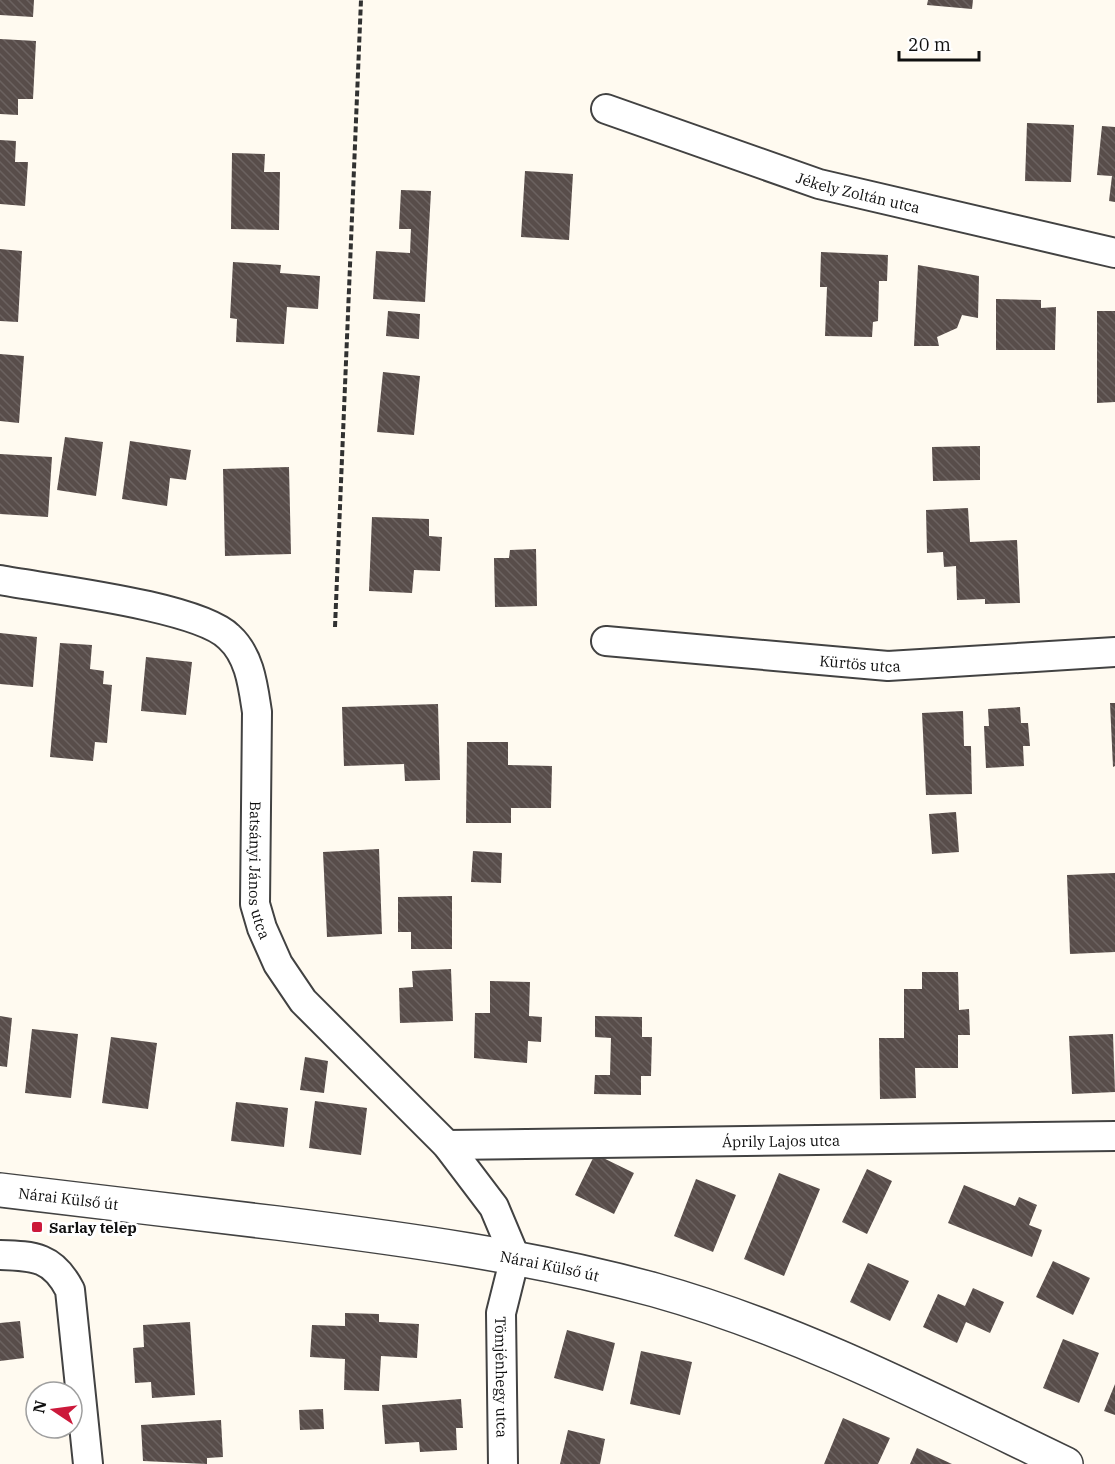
<svg xmlns="http://www.w3.org/2000/svg" width="1115" height="1464" font-family="'IBM Plex Serif',serif">
	<style>
		.building { fill: url(#building-back-hatch) }
		.lines { fill: none; stroke-linecap: round; stroke-linejoin: round }
		.minor-casing { stroke: #424242; stroke-width: 32 }
		.tertiary-casing { stroke: #424242; stroke-width: 36 }
		.path { stroke: #313131; stroke-width: 4; stroke-dasharray: 6 3; stroke-linecap: butt }
		.minor { stroke: #fff; stroke-width: 28 }
		.tertiary { stroke: #fff; stroke-width: 33 }
		.poi-dot { fill: #cc193b; stroke: #fff; stroke-width: 2 }
		.labels { text-anchor: middle; dominant-baseline: central; stroke-width: 6; stroke-linejoin: round; paint-order: stroke }
		.street-label { font-size: 15px; fill: #0f0f0f; stroke: #fff }
		.poi-label { font-size: 15px; font-weight: bold; fill: #0f0f0f; stroke: #fff; text-anchor: start }
	</style>
	<defs>
		<pattern id="building-back-hatch" width="6" height="6" patternUnits="userSpaceOnUse" patternTransform="scale(1.5)"><rect width="6" height="6" fill="#584d4a"/><path d="M-1 5l2 2M0 0l6 6M5-1l2 2" fill="none" stroke="#6b6260"/></pattern>
	</defs>
	<rect width="100%" height="100%" fill="#fffaf0"/>
	<path class="building" d="M0,0H34L33,17L0,15Z
		M928,0H973L972,9L927,5Z
		M0,39L36,41L33,99H18V115L0,114Z
		M1027,123L1074,125L1071,182L1025,181Z
		M1102,126L1115,127V202L1109,201L1112,176L1097,175Z
		M0,140L16,141L15,162H28L25,206L0,204Z
		M232,153L265,154L264,172H280L279,230L231,229Z
		M525,171L573,174L569,240L521,237Z
		M401,190L431,191L425,302L373,299L376,251L410,253L411,229H399Z
		M0,249L22,251L18,322L0,321Z
		M821,252L888,255L887,281H879L878,321L873,322L872,337L825,336L827,287H820Z
		M233,262L281,265L280,273L320,276L318,309L287,307L284,344L236,342L237,319L230,318Z
		M918,265L979,276L978,318L962,315L957,328L937,337L939,346H914Z
		M996,299L1041,300V308L1056,307L1055,350H996Z
		M388,311L420,314L419,339L386,336Z
		M1097,311H1115V402L1097,403Z
		M0,354L24,356L19,423L0,421Z
		M383,372L420,376L414,435L377,432Z
		M65,437L103,442L96,496L57,490Z
		M130,441L191,450L186,480L170,478L167,506L122,499Z
		M980,446V480L933,481L932,447Z
		M0,454L52,457L48,517L0,514Z
		M289,467L291,554L225,556L223,469Z
		M968,508L970,542L1017,540L1020,603L985,604V599L957,600L956,566L944,567L943,552L927,553L926,510Z
		M372,517L429,519V536L442,537L440,571L414,570L412,593L369,591Z
		M536,549L537,606L495,607L494,558H509L510,550Z
		M0,633L37,637L33,687L0,684Z
		M60,643L92,645L90,669L104,671L103,684L112,685L107,743L95,742L93,761L50,757Z
		M146,657L192,662L186,715L141,711Z
		M1110,703H1115V766L1113,767Z
		M438,704L440,780L405,781L404,764L344,766L342,707Z
		M1020,707L1021,723H1028L1030,746H1023L1024,766L986,768L984,726H989L988,709Z
		M963,711L964,746H971L972,794L926,795L922,713Z
		M467,742H508V765L552,766L551,808H511V823H466Z
		M956,812L959,852L932,854L929,814Z
		M379,849L382,934L327,937L323,852Z
		M473,851L502,853L501,883L471,882Z
		M1115,873V952L1070,954L1067,875Z
		M452,896V949H411V932H398V897Z
		M451,969L453,1021L400,1023L399,988L413,987L412,971Z
		M922,972H958L959,1010L969,1009L970,1035H958V1068H915L916,1098L880,1099L879,1038H904V989H922Z
		M490,981L530,982L529,1016L542,1017L541,1042L528,1041L527,1063L474,1058L475,1013H490Z
		M0,1016L12,1018L7,1067L0,1066Z
		M595,1016L642,1017V1037H652L651,1076H641V1095L594,1094L595,1075H610L611,1038L595,1037Z
		M32,1029L78,1034L71,1098L25,1093Z
		M1113,1034L1115,1092L1072,1094L1069,1036Z
		M111,1037L157,1043L148,1109L102,1103Z
		M305,1057L328,1061L324,1093L300,1090Z
		M315,1101L367,1108L361,1155L309,1148Z
		M236,1102L288,1108L284,1147L231,1141Z
		M595,1154L634,1173L614,1214L575,1195Z
		M867,1169L892,1181L867,1234L842,1222Z
		M779,1173L820,1189L784,1276L744,1259Z
		M696,1179L736,1195L713,1252L674,1236Z
		M964,1185L1015,1206L1019,1197L1037,1205L1029,1225L1042,1230L1032,1257L948,1223Z
		M1053,1261L1090,1278L1073,1315L1036,1297Z
		M868,1263L909,1281L890,1321L850,1302Z
		M973,1288L1004,1302L990,1333L966,1322L957,1343L923,1327L938,1294L965,1306Z
		M345,1313L379,1314V1322L419,1324L417,1358L381,1356L379,1391L344,1390L345,1359L310,1357L312,1325L345,1326Z
		M20,1321L24,1358L0,1361V1323Z
		M190,1322L195,1395L152,1398L151,1382L135,1383L133,1348L144,1347L143,1325Z
		M567,1330L615,1343L603,1391L554,1378Z
		M1063,1339L1099,1353L1079,1403L1043,1388Z
		M641,1351L692,1362L680,1415L630,1404Z
		M1115,1384V1415L1104,1411Z
		M461,1399L463,1428H456L457,1450L420,1452L419,1442L385,1444L382,1405Z
		M323,1409L324,1429L300,1430L299,1410Z
		M843,1418L890,1438L878,1464H824Z
		M221,1420L223,1457L207,1458V1464L143,1461L141,1425Z
		M568,1430L605,1439L600,1464H560Z
		M917,1448L952,1464H910Z"/>
	<g class="lines">
		<g class="minor-casing">
			<g id="minor">
				<path id="s1" d="M606,109L819,184L1115,253"/>
				<path id="s2" d="M0,580C48,589 198,606 229,637C250,656 253,686 257,712L255,904L262,928L278,964L303,1001L447,1145L494,1207L515,1257L501,1313L503,1464"/>
				<path id="s3" d="M606,641L888,666L1115,652"/>
				<path id="s4" d="M447,1145L1115,1136"/>
				<path d="M0,1255C35,1256 53,1257 70,1290L88,1464"/>
			</g>
		</g>
		<g class="tertiary-casing">
			<g id="tertiary">
				<path id="s5" d="M0,1190C92,1201 185,1212 277,1223C404,1239 531,1256 655,1290C798,1330 933,1400 1066,1464"/>
			</g>
		</g>
		<path class="path" d="M335,627L361,0"/>
		<use href="#minor" class="minor"/>
		<use href="#tertiary" class="tertiary"/>
	</g>
	<rect class="poi-dot" x="31" y="1221" width="12" height="12" rx="3"/>
	<g class="labels">
		<g class="street-label">
			<text stroke="none"><textPath href="#s1" startOffset="266">Jékely Zoltán utca</textPath></text>
			<text stroke="none"><textPath href="#s3" startOffset="255">Kürtös utca</textPath></text>
			<text stroke="none"><textPath href="#s2" startOffset="478">Batsányi János utca</textPath></text>
			<text stroke="none"><textPath href="#s4" startOffset="334">Áprily Lajos utca</textPath></text>
			<text stroke="none"><textPath href="#s5" startOffset="69">Nárai Külső út</textPath></text>
			<text stroke="none"><textPath href="#s5" startOffset="555">Nárai Külső út</textPath></text>
			<text stroke="none"><textPath href="#s2" startOffset="1078">Tömjénhegy utca</textPath></text>
		</g>
		<g class="poi-label">
			<text x="49" y="1227">Sarlay telep</text>
		</g>
	</g>
	<g transform="translate(54 1410) rotate(283)"><circle r="28" fill="#ffffff" stroke="#9f9f9f" stroke-width="1.5"/>
	<path d="M0-4.5L10 22L0 15L-10 22Z" fill="#cc193b"/>
	<text y="-9" font-size="16" font-weight="bold" text-anchor="middle" fill="#0f0f0f">N</text>
	</g>
	<path d="M899 51v9h80v-9" fill="none" stroke="#0f0f0f" stroke-width="3"/>
	<text x="908" y="51" font-size="18" fill="#0f0f0f" stroke="#ffffff" stroke-width="4.5" paint-order="stroke">20 m</text>
</svg>
